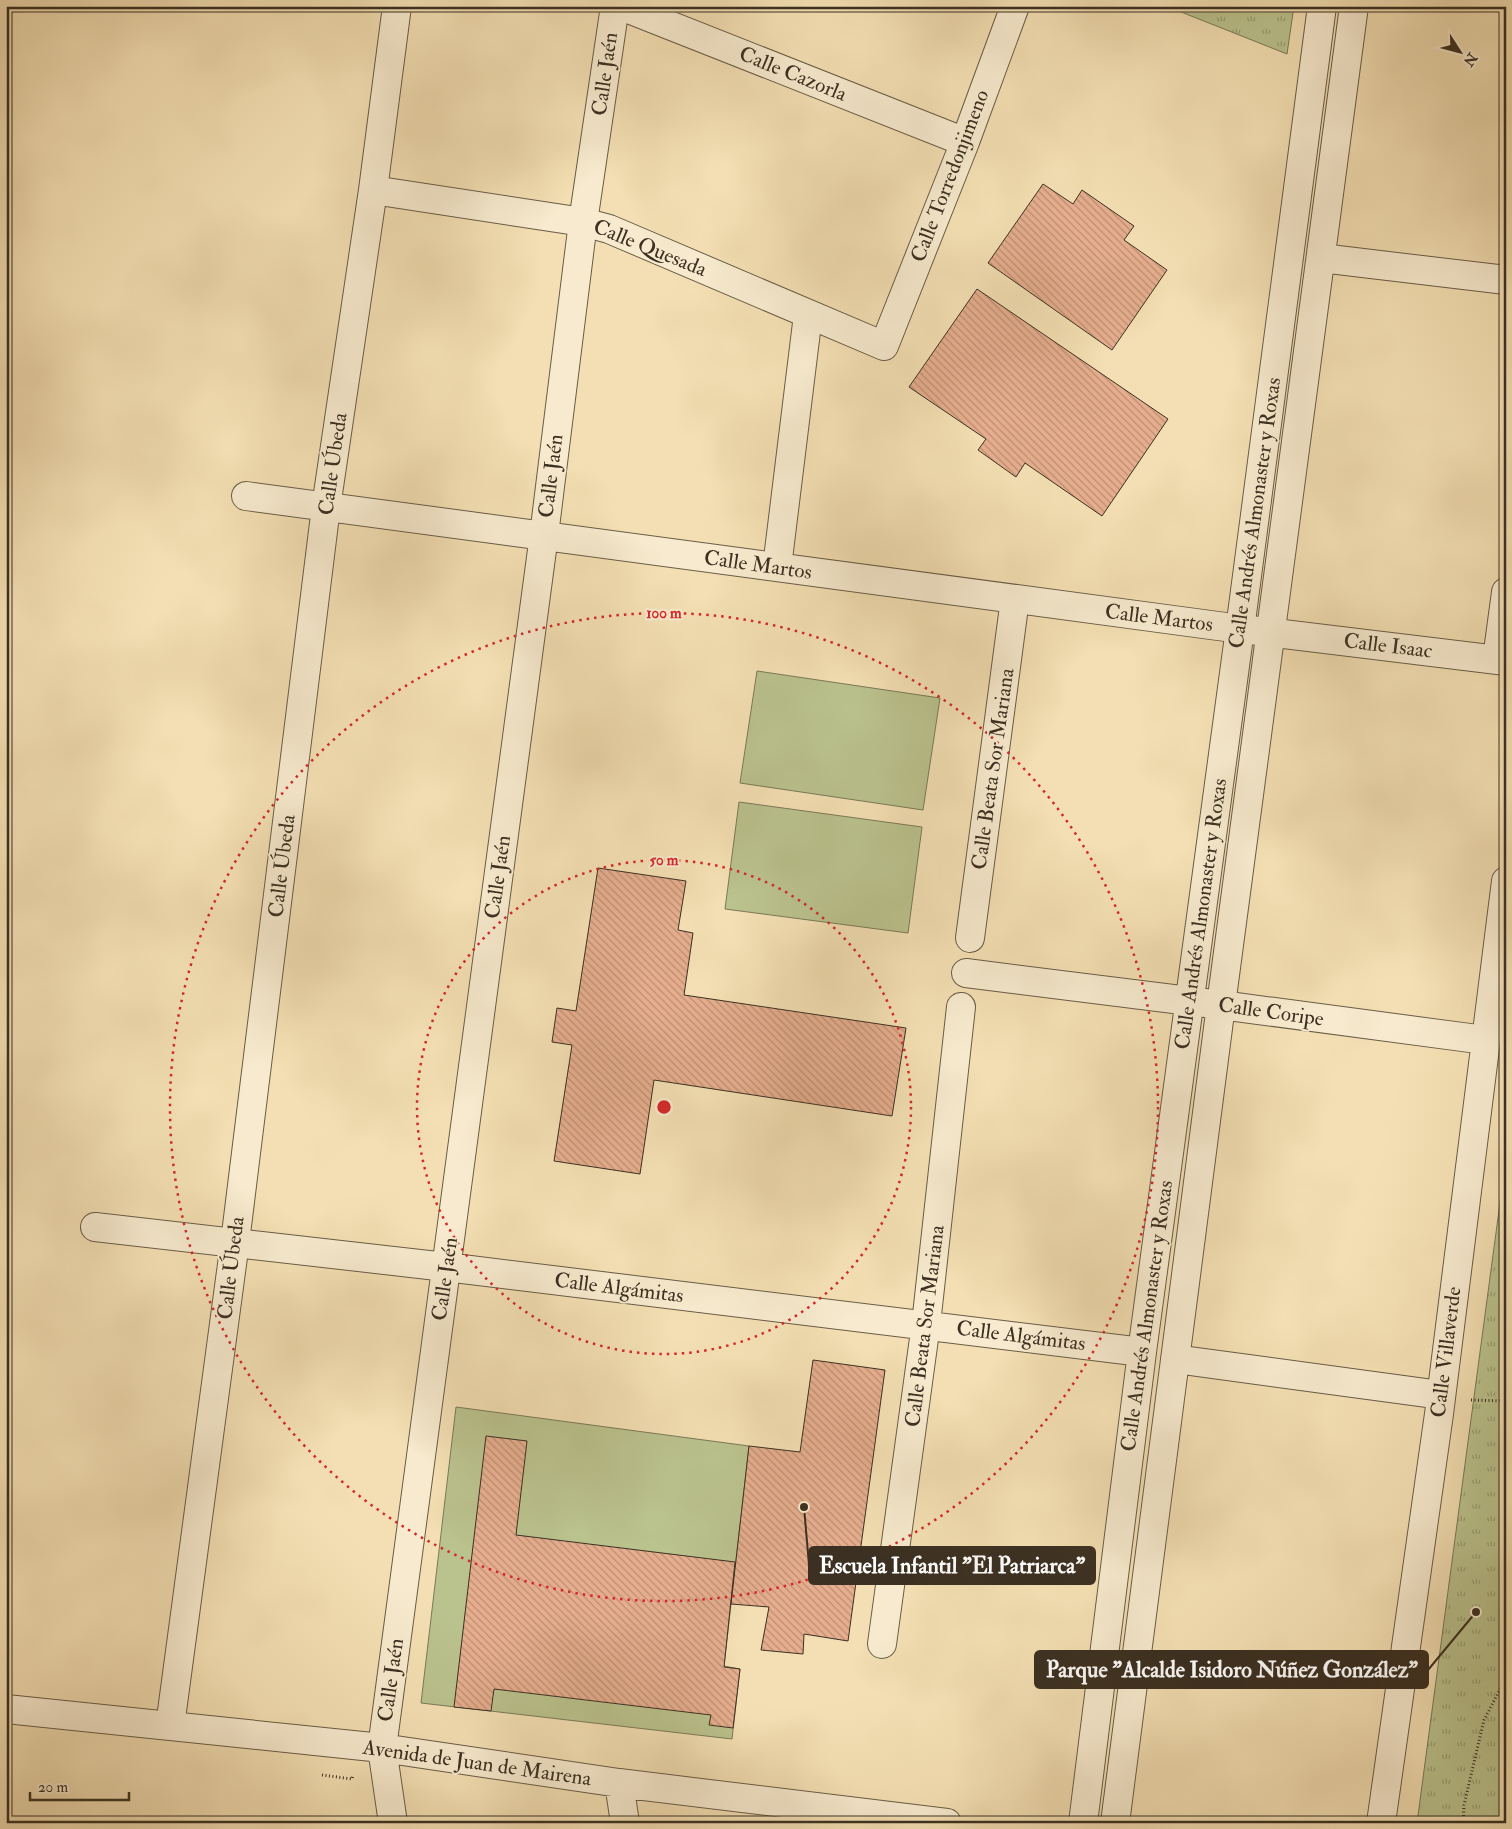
<svg xmlns="http://www.w3.org/2000/svg" width="1512" height="1829" font-family="'IM FELL Double Pica',serif">
	<style>
		.grass { fill: url(#grass-tufts); stroke: #7a7958 }
		.garden { fill: #bac28d; stroke: #7a7958 }
		.building { fill: url(#building-back-hatch); stroke: #3b3022 }
		.lines { fill: none; stroke-linecap: round; stroke-linejoin: round }
		.minor-casing { stroke: #695c46; stroke-width: 30 }
		.path { stroke: #3b3022; stroke-width: 3; stroke-dasharray: 1 2.5; stroke-linecap: butt }
		.minor { stroke: #f7eace; stroke-width: 28 }
		.ring { fill: none; stroke: #d62828; stroke-width: 2.5; stroke-dasharray: 2.5 5 }
		.labels { text-anchor: middle; dominant-baseline: central; stroke-width: 4; stroke-linejoin: round; paint-order: stroke }
		.street-label { font-size: 21px; fill: #3b3022; stroke: #f7eace }
		.centre { fill: #d62828; stroke: #f7eace; stroke-width: 2.5 }
		.ring-label { font-size: 15px; text-anchor: middle; font-weight: bold; fill: #d62828; stroke: #f7eace; stroke-width: 4; stroke-linejoin: round; paint-order: stroke }
		.leader { fill: none; stroke: #3b3022; stroke-width: 2 }
		.callout-dot { fill: #3b3022; stroke: #f7eace; stroke-width: 2 }
		.callout { fill: #3b3022; stroke: #3b3022; stroke-width: 2 }
		.callout-label { font-size: 22px; text-anchor: middle; font-weight: bold; fill: #fff }
	</style>
	<defs>
		<pattern id="grass-tufts" width="24" height="20" patternUnits="userSpaceOnUse" patternTransform="scale(1.25)"><rect width="24" height="20" fill="#bac28d"/><path d="M3 7l-1-3M5 7V3M7 7l1-3M15 17l-1-3M17 17v-4M19 17l1-3" fill="none" stroke="#989e73"/></pattern>
		<pattern id="building-back-hatch" width="6" height="6" patternUnits="userSpaceOnUse" patternTransform="scale(1.25)"><rect width="6" height="6" fill="#e6ae8e"/><path d="M-1 5l2 2M0 0l6 6M5-1l2 2" fill="none" stroke="#bc8e74"/></pattern>
	</defs>
	<rect width="100%" height="100%" fill="#f3dfb3"/>
	<filter id="stains"><feTurbulence type="fractalNoise" baseFrequency=".004" numOctaves="4"/><feColorMatrix values="0 0 0 0 .2 0 0 0 0 .09 0 0 0 0 .02 0 0 0 .5 -.17"/></filter>
	<radialGradient id="worn" r=".72"><stop offset=".6" stop-color="#630" stop-opacity="0"/><stop offset="1" stop-color="#630" stop-opacity=".3"/></radialGradient>
	<path class="grass" d="M1166,6H1294L1287,54Z
		M1506,1158V1823H1417Z"/>
	<path class="garden" d="M757,671L940,698L923,810L740,783Z
		M739,802L922,827L908,933L725,909Z
		M456,1407L749,1446L724,1666L740,1669L732,1739L421,1703Z"/>
	<path class="building" d="M1043,184L1073,204L1082,190L1134,226L1124,240L1167,270L1112,350L988,263Z
		M977,289L1168,419L1102,516L1025,463L1016,477L978,450L986,439L909,387Z
		M598,868L686,881L678,930L693,933L684,995L906,1028L892,1116L654,1080L640,1174L554,1161L572,1045L552,1042L557,1008L576,1011Z
		M813,1360L885,1370L848,1641L804,1634L803,1654L761,1650L769,1607L731,1604L749,1446L800,1452Z
		M486,1436L527,1441L516,1535L735,1562L724,1667L740,1669L733,1728L709,1725L711,1715L494,1689L491,1711L454,1707Z"/>
	<g class="lines">
		<g class="minor-casing">
			<path id="minor" d="M621,6L965,142
				M373,190L583,222L609,229L884,346L965,142L1015,6
				M1321,258L1506,280
				M246,496L1218,626L1506,661
				M777,567L808,315
				M1497,659L1506,592
				M970,938L1015,599
				M966,973L1221,1005L1485,1040
				M95,1227L446,1267L1142,1352
				M1175,1359L1441,1395
				M882,1644L926,1324L961,1007
				M6,1709L382,1748L619,1783L947,1823
				M170,1726L235,1242L326,507L373,190L397,6
				M619,1783L625,1823
				M393,1823L382,1748L544,535L583,222L615,6
				M1083,1823L1142,1352L1240,629L1322,6
				M1115,1823L1221,1005L1354,6
				M1381,1823L1439,1414L1506,881"/>
		</g>
		<path class="path" d="M1471,1400L1506,1401
			M322,1775L352,1779L353,1775
			M1463,1823L1464,1805L1484,1720L1506,1678"/>
		<use href="#minor" class="minor"/>
	</g>
	<g class="ring">
		<circle cx="664" cy="1107" r="247"/>
		<circle cx="664" cy="1107" r="494"/>
	</g>
	<g class="labels">
		<g class="street-label">
			<text transform="translate(605 74) rotate(-82)">Calle Jaén</text>
			<text transform="translate(793 74) rotate(22)">Calle Cazorla</text>
			<text transform="translate(950 176) rotate(-69)">Calle Torredonjimeno</text>
			<text transform="translate(650 248) rotate(22)">Calle Quesada</text>
			<text transform="translate(333 464) rotate(-82)">Calle Úbeda</text>
			<text transform="translate(551 476) rotate(-83)">Calle Jaén</text>
			<text transform="translate(1255 513) rotate(-82)">Calle Andrés Almonaster y Roxas</text>
			<text transform="translate(758 565) rotate(8)">Calle Martos</text>
			<text transform="translate(1159 618) rotate(7)">Calle Martos</text>
			<text transform="translate(1388 646) rotate(7)">Calle Isaac</text>
			<text transform="translate(993 769) rotate(-82)">Calle Beata Sor Mariana</text>
			<text transform="translate(282 866) rotate(-83)">Calle Úbeda</text>
			<text transform="translate(498 877) rotate(-82)">Calle Jaén</text>
			<text transform="translate(1201 914) rotate(-82)">Calle Andrés Almonaster y Roxas</text>
			<text transform="translate(1271 1012) rotate(8)">Calle Coripe</text>
			<text transform="translate(231 1268) rotate(-83)">Calle Úbeda</text>
			<text transform="translate(445 1279) rotate(-82)">Calle Jaén</text>
			<text transform="translate(619 1288) rotate(7)">Calle Algámitas</text>
			<text transform="translate(1147 1316) rotate(-82)">Calle Andrés Almonaster y Roxas</text>
			<text transform="translate(925 1326) rotate(-83)">Calle Beata Sor Mariana</text>
			<text transform="translate(1021 1336) rotate(7)">Calle Algámitas</text>
			<text transform="translate(1446 1352) rotate(-83)">Calle Villaverde</text>
			<text transform="translate(391 1680) rotate(-82)">Calle Jaén</text>
			<text transform="translate(477 1763) rotate(8)">Avenida de Juan de Mairena</text>
		</g>
	</g>
	<circle cx="664" cy="1107" r="8" class="centre"/>
	<g class="ring-label">
		<text x="664" y="618">100 m</text>
		<text x="664" y="865">50 m</text>
	</g>
	<path class="leader" d="M804 1507L809 1565M1476 1612L1428 1670"/>
	<g class="callout-dot">
		<circle cx="804" cy="1507" r="5"/>
		<circle cx="1476" cy="1612" r="5"/>
	</g>
	<g class="callout">
		<rect x="809" y="1547" width="286" height="37" rx="5"/>
		<rect x="1035" y="1651" width="393" height="37" rx="5"/>
	</g>
	<g class="callout-label">
		<text x="952" y="1573">Escuela Infantil "El Patriarca"</text>
		<text x="1232" y="1677">Parque "Alcalde Isidoro Núñez González"</text>
	</g>
	<rect width="1512" height="1829" fill="none" stroke="#f3dfb3" stroke-width="25"/>
	<rect x="8" y="8" width="1497" height="1814" fill="none" stroke="#3b3022" stroke-width="2.5"/>
	<rect x="12" y="12" width="1487" height="1804" fill="none" stroke="#3b3022"/>
	<g transform="translate(1460 52) rotate(126)" stroke="#f7eace" stroke-width="4" paint-order="stroke">
	<path d="M0-4L9 19L0 12L-9 19Z" fill="#3b3022"/>
	<text y="-8" font-size="14" font-weight="bold" text-anchor="middle" fill="#3b3022">N</text>
	</g>
	<path d="M30 1792v8h99v-8" fill="none" stroke="#3b3022" stroke-width="2.5"/>
	<text x="38" y="1792" font-size="15" fill="#3b3022" stroke="#f7eace" stroke-width="4" paint-order="stroke">20 m</text>
	<rect width="100%" height="100%" filter="url(#stains)"/>
	<rect width="100%" height="100%" fill="url(#worn)"/>
</svg>
